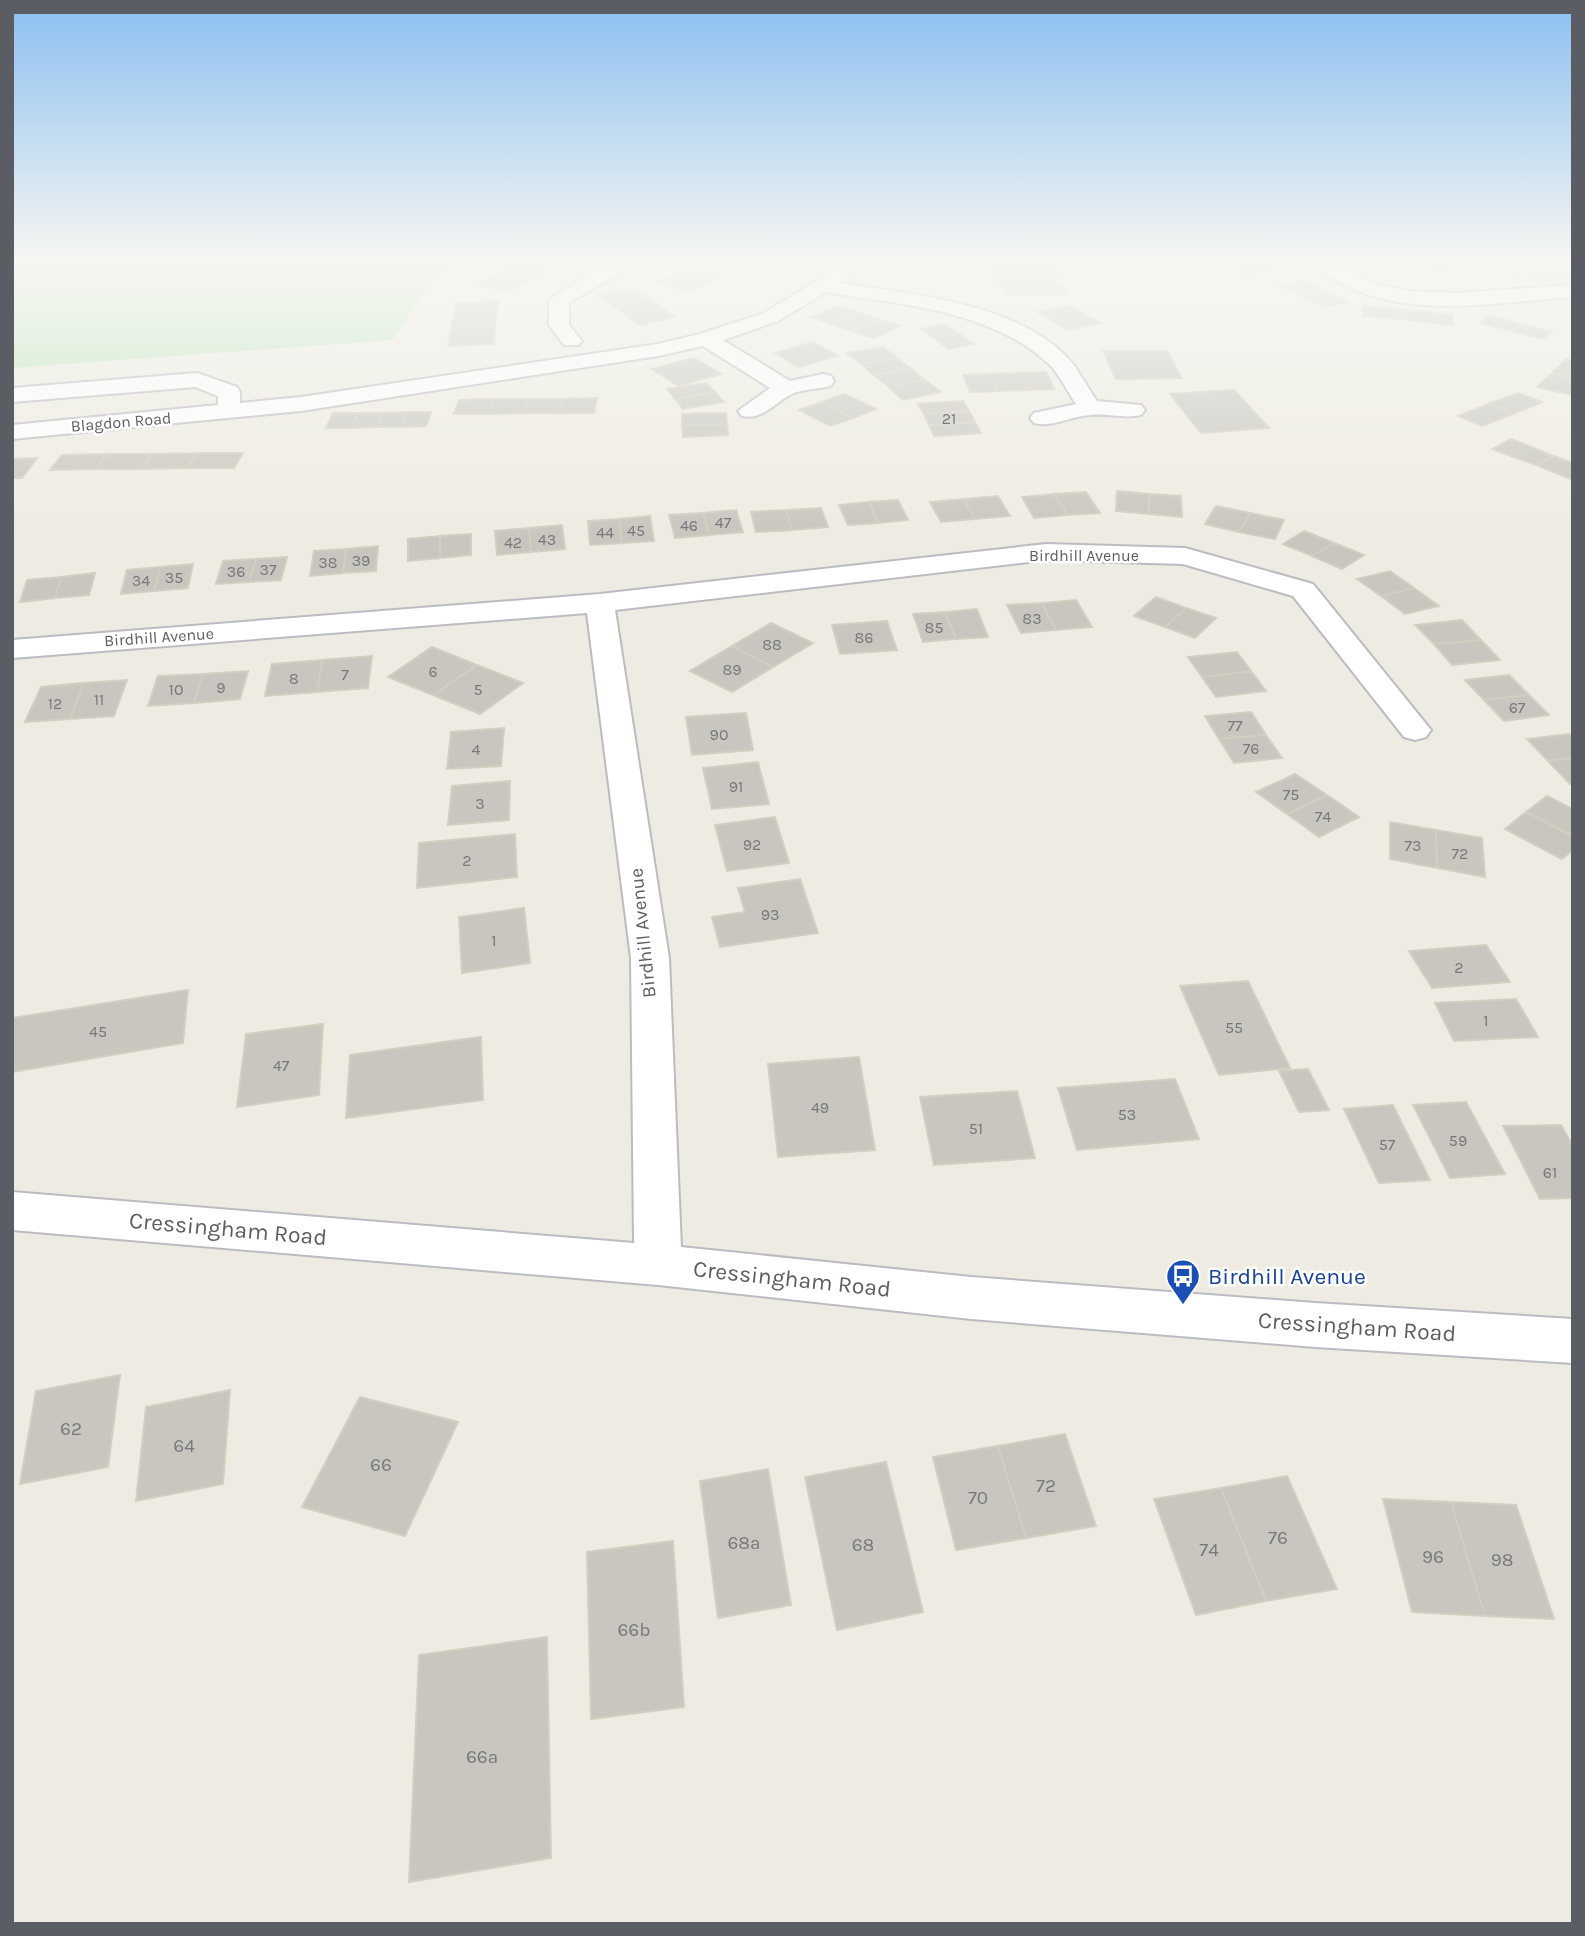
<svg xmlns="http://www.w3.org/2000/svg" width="1585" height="1936" font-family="Karla,sans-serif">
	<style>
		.education { fill: #dedbd1 }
		.green { fill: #bce8be }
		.building { fill: #c9c6bf; stroke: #d3cec0; stroke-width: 2 }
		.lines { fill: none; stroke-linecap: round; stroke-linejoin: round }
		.minor-casing { stroke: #babcc2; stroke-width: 4 }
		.minor { fill: #fff; fill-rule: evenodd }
		.labels { text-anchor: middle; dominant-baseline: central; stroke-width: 5; stroke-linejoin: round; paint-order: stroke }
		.number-label { font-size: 16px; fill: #76787b }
		.far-street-label { font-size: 16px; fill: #5a5e64; stroke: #fff }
		.street-label { font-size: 19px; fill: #5a5e64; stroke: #fff }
		.near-number-label { font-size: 19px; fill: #76787b }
		.near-street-label { font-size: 23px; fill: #5a5e64; stroke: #fff }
		.near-transit-label { font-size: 23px; fill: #164399; stroke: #fff; text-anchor: start }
	</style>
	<rect width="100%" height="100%" fill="#eeece2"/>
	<path class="education" d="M1482,265H1573V281L1516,284Z"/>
	<path class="green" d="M12,265H461L437,276L392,340L12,368Z"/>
	<path class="building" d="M511,265H557L509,292L475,285Z
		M952,265H1115L1116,268L1052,267L1067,294L1006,295L994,270H954Z
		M1232,265H1274L1283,271L1247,275Z
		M1405,265H1444L1454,267L1445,274Z
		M1524,265H1573V267L1530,269Z
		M692,267L723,275L688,291L657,282Z
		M1301,280L1324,291L1301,296L1278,285Z
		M632,288L675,317L640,325L598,295Z
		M1324,291L1348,302L1324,307L1301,296Z
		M498,301L493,344L448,346L456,303Z
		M838,306L858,312L831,324L811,317Z
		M1069,306L1101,323L1068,330L1037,312Z
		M1363,306L1407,310L1408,320L1363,316Z
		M1407,310L1452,315L1453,325L1408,320Z
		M858,312L879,319L852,331L831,324Z
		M1491,316L1521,324L1511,331L1480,323Z
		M879,319L901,326L874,338L852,331Z
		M945,324L974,344L949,349L921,329Z
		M1521,324L1552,332L1543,339L1511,331Z
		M813,342L838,356L799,367L775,353Z
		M883,347L897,358L861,364L847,353Z
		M1103,351H1167L1182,378L1116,379Z
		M694,358L721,374L678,386L652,369Z
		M897,358L911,369L874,375L861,364Z
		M1566,359L1573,361V378L1552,373Z
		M911,369L925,380L889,387L874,375Z
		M1046,372L1054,389L1026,390L1018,373Z
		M1018,373L1026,390L998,391L990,374Z
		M1552,373L1573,378L1572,395L1537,387Z
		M990,374L998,391L970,392L963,375Z
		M925,380L941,392L903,400L889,387Z
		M706,383L715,392L675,399L667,389Z
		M1234,390L1269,428L1201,433L1170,394Z
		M715,392L724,402L683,409L675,399Z
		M1518,393L1542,402L1513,414L1488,404Z
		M844,394L876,409L853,418L822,402Z
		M597,398L594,413H559L563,399Z
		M493,399H528L524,413L489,414Z
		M493,399L489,414H454L459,400Z
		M528,399H563L559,413H524Z
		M963,401L969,411L924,414L918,404Z
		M822,402L853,418L830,426L799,410Z
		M1488,404L1513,414L1482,426L1458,416Z
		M969,411L975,422L929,425L924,414Z
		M407,412H431L426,426L401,427Z
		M407,412L401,427H376L382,413Z
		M333,413H358L351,428H326Z
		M358,413H382L376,427L351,428Z
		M726,413L727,424L682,425V414Z
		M975,422L981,433L934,436L929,425Z
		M727,424L728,435L683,437L682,425Z
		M1511,439L1554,456L1536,465L1492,449Z
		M197,453H243L234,468H188Z
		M197,453L188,468L142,469L152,454Z
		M107,454H152L142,469H96Z
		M107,454L96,469L50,470L62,455Z
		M1554,456L1573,463V480L1536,465Z
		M37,458L22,478H12V459Z
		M1117,491L1149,494V514L1116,511Z
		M1086,492L1100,513L1068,515L1054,494Z
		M1054,494L1068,515L1034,518L1022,497Z
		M1149,494L1181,496L1182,517L1149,514Z
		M998,496L1010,516L975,519L964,499Z
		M964,499L975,519L941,522L930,502Z
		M898,500L908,520L878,523L869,502Z
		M869,502L878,523L848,525L839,505Z
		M1216,506L1250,513L1239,532L1205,524Z
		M821,508L828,527L792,530L786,510Z
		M736,510L743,532L709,535L703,513Z
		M786,510L792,530L756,532L751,512Z
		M703,513L709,535L675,538L669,515Z
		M1250,513L1284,520L1275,539L1239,532Z
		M650,516L654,541L622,543L619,519Z
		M619,519L622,543L590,545L588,521Z
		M562,525L565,549L531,552L529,528Z
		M529,528L531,552L497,555L495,531Z
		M1304,531L1334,543L1312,556L1283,544Z
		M471,534V555L440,558V536Z
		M440,536V558L408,561V539Z
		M1334,543L1364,555L1342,569L1312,556Z
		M378,546L376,571L343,573L346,549Z
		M346,549L343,573L310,576L314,551Z
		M287,557L281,580L249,582L256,559Z
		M256,559L249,582L216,584L223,561Z
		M193,564L188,588L154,591L160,567Z
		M160,567L154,591L121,594L127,570Z
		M1390,571L1414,588L1381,596L1357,579Z
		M95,573L89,595L55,598L61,577Z
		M61,577L55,598L20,602L27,580Z
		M1414,588L1439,606L1405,614L1381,596Z
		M1156,597L1186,608L1165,627L1134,616Z
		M1076,600L1092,627L1056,630L1042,603Z
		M1042,603L1056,630L1021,633L1007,605Z
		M1186,608L1216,618L1195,638L1165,627Z
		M977,609L988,637L956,639L945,612Z
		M945,612L956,639L923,642L913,614Z
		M1462,620L1481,640L1434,644L1415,625Z
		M887,621L897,650L840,654L832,625Z
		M771,623L813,643L773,667L732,646Z
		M1481,640L1500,660L1452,665L1434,644Z
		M732,646L773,667L732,692L690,671Z
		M432,647L477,665L433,695L388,677Z
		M1237,652L1251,671L1202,677L1188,657Z
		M372,656L368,688L317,692L322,660Z
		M322,660L317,692L265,696L272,664Z
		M477,665L523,683L480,714L433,695Z
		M248,671L240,699L194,703L203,674Z
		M1251,671L1266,691L1216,697L1202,677Z
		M203,674L194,703L148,706L158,676Z
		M1509,675L1529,695L1484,700L1465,680Z
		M127,680L114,716L70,719L84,683Z
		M84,683L70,719L25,722L41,687Z
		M1529,695L1549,715L1504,721L1484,700Z
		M1251,712L1266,735L1219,739L1205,716Z
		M746,713L753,750L692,755L686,717Z
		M504,728L501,766L447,769L451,732Z
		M1569,734L1573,738V758L1548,761L1527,739Z
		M1266,735L1282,758L1234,763L1219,739Z
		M1573,758V784H1570L1548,761Z
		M758,762L769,804L712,809L703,768Z
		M1295,774L1327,795L1287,814L1256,792Z
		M510,781L509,820L448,825L452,786Z
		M1327,795L1359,817L1319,837L1287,814Z
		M1547,796L1573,809V836L1526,812Z
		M1526,812L1573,836V850L1562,859L1505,829Z
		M775,817L789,863L727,871L715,825Z
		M1390,822L1436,830L1437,868L1390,859Z
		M1436,830L1482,838L1485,877L1437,868Z
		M515,834L517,877L417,888L419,843Z
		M800,879L818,933L720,947L712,917L745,912L738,888Z
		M524,908L530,963L462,973L459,917Z
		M1486,945L1510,982L1432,988L1409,951Z
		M1248,981L1290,1068L1219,1075L1180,986Z
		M188,990L183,1043L12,1072V1018Z
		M1516,999L1538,1037L1454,1041L1435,1003Z
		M323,1024L319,1095L237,1107L246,1034Z
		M481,1037L483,1100L346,1118L350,1055Z
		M859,1057L875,1150L778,1157L768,1064Z
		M1308,1069L1329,1110L1299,1112L1279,1071Z
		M1175,1079L1199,1139L1077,1150L1058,1088Z
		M1017,1091L1035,1158L934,1165L920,1097Z
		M1466,1102L1505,1174L1450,1178L1413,1105Z
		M1393,1105L1430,1180L1379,1183L1344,1109Z
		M1561,1125L1573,1146V1198L1540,1199L1503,1126Z
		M120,1375L108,1467L20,1484L36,1391Z
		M230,1390L223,1484L136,1501L146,1407Z
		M360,1397L458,1422L405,1536L302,1507Z
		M1065,1434L1096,1526L1026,1538L998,1446Z
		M998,1446L1026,1538L956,1550L933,1457Z
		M886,1462L923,1612L837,1630L805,1477Z
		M768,1469L791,1605L718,1618L700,1481Z
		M1287,1476L1337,1589L1266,1601L1221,1488Z
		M1221,1488L1266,1601L1196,1615L1154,1499Z
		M1383,1499L1451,1502L1485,1616L1412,1612Z
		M1451,1502L1516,1505L1554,1619L1485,1616Z
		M673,1541L684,1707L591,1719L587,1552Z
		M547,1637L551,1858L409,1882L419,1655Z"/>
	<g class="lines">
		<g class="minor-casing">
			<path id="minor" d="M608,265H635L569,302V325L582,341L578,345H564L549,325V300L591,272Z
				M843,265H866L841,283C913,295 1013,302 1067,357C1079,370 1087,387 1097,401L1141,405L1145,410L1141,415C1124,419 1107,413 1090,415C1071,416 1052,428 1034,423L1030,418L1034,413L1076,404C1067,391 1060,375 1049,364C990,309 901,305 826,292L778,321L723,340L790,381L823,374L831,376L834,381L831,386C819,389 803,389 792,394C775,402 762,421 742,416L738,411L770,388L703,346L658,356L301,411L12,439V425L218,405V396L195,387L12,402V388L197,373L237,387L240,392V403L301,397L658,344L700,334L764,313Z
				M1316,265H1338L1378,285L1411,291L1457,293L1573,285V297C1497,302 1407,321 1337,281C1330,277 1321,272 1316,265Z
				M1046,544L1185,548L1313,584L1431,730L1426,737L1415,740L1404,737L1293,596L1183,564L1046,560L615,610L669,958L681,1247L971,1277L1315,1303L1573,1319V1363L1315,1347L971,1319L658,1285L12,1230V1192L634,1243L631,958L587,613L12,658V640L600,594Z"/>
		</g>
		<use href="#minor" class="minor"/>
	</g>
	<linearGradient id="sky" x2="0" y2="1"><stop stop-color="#8bc0f1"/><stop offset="0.49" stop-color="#f7f6f2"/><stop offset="1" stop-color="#f7f6f2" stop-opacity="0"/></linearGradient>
	<rect width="1585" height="536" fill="url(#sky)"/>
	<defs>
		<g id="bus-pin" transform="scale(1.75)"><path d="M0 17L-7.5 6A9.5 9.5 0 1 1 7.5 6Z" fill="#1a4fb4" stroke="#fff"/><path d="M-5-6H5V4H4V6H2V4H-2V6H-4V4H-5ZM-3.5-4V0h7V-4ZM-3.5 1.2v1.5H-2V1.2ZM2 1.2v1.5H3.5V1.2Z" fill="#fff"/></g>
	</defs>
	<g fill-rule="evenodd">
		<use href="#bus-pin" x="1183" y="1276"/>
	</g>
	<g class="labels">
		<g class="number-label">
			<text x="949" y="418">21</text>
			<text x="723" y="522">47</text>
			<text x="689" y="525">46</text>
			<text x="636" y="530">45</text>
			<text x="605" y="532">44</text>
			<text x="547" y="539">43</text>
			<text x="513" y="542">42</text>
			<text x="361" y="560">39</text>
			<text x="328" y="562">38</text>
			<text x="268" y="569">37</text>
			<text x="236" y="571">36</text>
			<text x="174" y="577">35</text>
			<text x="141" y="580">34</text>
			<text x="1032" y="618">83</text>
			<text x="934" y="627">85</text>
			<text x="864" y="637">86</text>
			<text x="772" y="644">88</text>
			<text x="732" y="669">89</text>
			<text x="433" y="671">6</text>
			<text x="345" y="674">7</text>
			<text x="294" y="678">8</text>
			<text x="221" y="687">9</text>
			<text x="176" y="689">10</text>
			<text x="478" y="689">5</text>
			<text x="99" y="699">11</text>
			<text x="55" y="703">12</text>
			<text x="1517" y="707">67</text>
			<text x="1235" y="725">77</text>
			<text x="719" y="734">90</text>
			<text x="1251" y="748">76</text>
			<text x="476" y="749">4</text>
			<text x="736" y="786">91</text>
			<text x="1291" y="794">75</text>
			<text x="480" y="803">3</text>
			<text x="1323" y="816">74</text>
			<text x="752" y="844">92</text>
			<text x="1413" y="845">73</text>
			<text x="1460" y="853">72</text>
			<text x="467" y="860">2</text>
			<text x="770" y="914">93</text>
			<text x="494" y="940">1</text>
			<text x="1459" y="967">2</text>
			<text x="1486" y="1020">1</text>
			<text x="1234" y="1027">55</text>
			<text x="98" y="1031">45</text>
			<text x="281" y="1065">47</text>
			<text x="820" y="1107">49</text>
			<text x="1127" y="1114">53</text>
			<text x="976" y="1128">51</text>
			<text x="1458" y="1140">59</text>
			<text x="1387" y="1144">57</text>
			<text x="1550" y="1172">61</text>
		</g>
		<g class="far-street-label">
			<text transform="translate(121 422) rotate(-5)">Blagdon Road</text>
			<text x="1084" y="555">Birdhill Avenue</text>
			<text transform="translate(159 637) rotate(-4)">Birdhill Avenue</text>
		</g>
		<g class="street-label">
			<text transform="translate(643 933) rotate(-96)">Birdhill Avenue</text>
		</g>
		<g class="near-number-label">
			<text x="71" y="1429">62</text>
			<text x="184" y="1446">64</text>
			<text x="381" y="1465">66</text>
			<text x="1046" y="1486">72</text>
			<text x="978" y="1498">70</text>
			<text x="1278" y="1538">76</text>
			<text x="744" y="1543">68a</text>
			<text x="863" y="1545">68</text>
			<text x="1209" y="1550">74</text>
			<text x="1433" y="1557">96</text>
			<text x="1502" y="1560">98</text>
			<text x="634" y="1630">66b</text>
			<text x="482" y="1757">66a</text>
		</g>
		<g class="near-street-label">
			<text transform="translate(228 1229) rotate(5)">Cressingham Road</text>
			<text transform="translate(792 1279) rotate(6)">Cressingham Road</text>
			<text transform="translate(1357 1327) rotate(4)">Cressingham Road</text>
		</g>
		<g class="near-transit-label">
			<text x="1208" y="1276">Birdhill Avenue</text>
		</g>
	</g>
	<rect width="1585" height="1936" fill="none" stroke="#5a5e64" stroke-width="28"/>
</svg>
